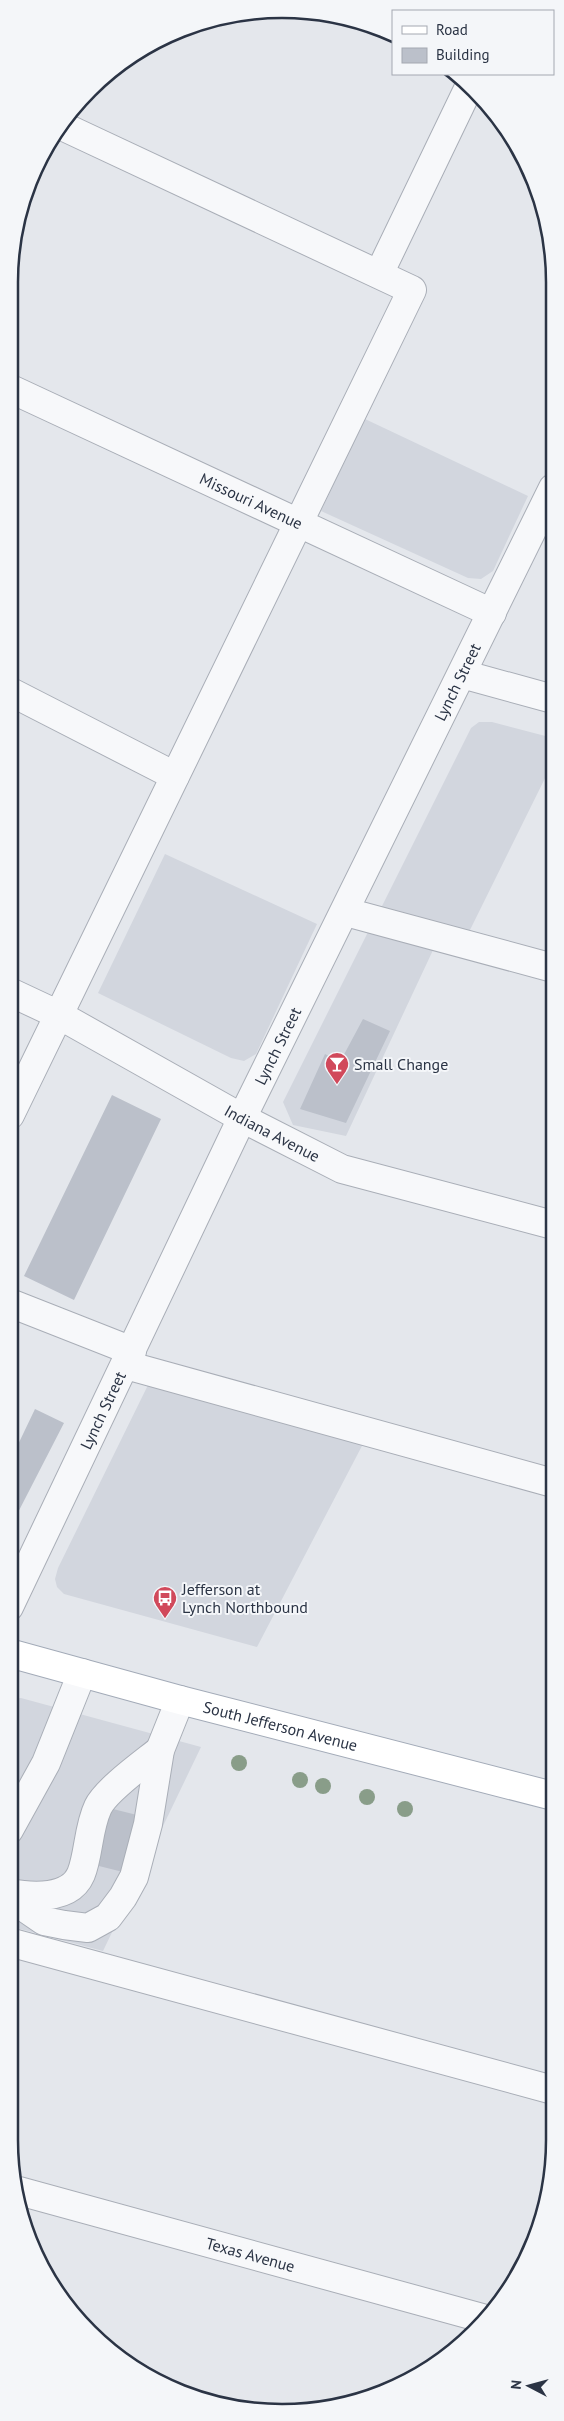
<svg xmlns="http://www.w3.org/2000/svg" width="564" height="2421" font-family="'PT Sans',sans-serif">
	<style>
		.built { fill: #d2d6de }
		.building { fill: #bbc0ca }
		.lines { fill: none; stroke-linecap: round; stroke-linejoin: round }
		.minor-casing { stroke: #a9aeb7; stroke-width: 30 }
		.major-casing { stroke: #a3abb8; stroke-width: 30 }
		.minor { stroke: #f7f8fa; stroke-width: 28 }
		.major { stroke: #fff; stroke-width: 28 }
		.tree { fill: #899d89 }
		.labels { text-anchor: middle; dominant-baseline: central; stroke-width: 4; stroke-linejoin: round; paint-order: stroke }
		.street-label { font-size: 16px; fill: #2b3445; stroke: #f4f6f9 }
		.poi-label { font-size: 16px; fill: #2b3445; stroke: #f4f6f9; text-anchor: start }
		.rim { fill: none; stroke: #2b3445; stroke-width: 2.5 }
	</style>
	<rect width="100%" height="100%" fill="#e4e7ec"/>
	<path class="built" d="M365,419L528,496L493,571L481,579L468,578L321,511Z
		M479,722H492L553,738V762L469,932L381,908L471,728Z
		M165,854L317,924L256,1054L244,1061L231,1058L98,993Z
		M369,930L434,948L346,1136L293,1125L283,1102Z
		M149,1383L364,1442L257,1647L64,1594L57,1587L55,1579L58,1568Z
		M21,1698L201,1747L103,1951L9,1926V1699Z"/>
	<path class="building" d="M363,1019L390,1031L346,1123L300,1109L325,1054L340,1062Z
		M112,1095L161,1119L74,1300L24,1276Z
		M35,1409L64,1423L10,1528V1462L16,1464L19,1460L13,1455Z
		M109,1808L137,1815L123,1872L95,1865Z"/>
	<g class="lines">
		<g class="minor-casing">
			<g id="minor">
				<path d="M379,274L470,85"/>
				<path id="s1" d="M11,389L492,613"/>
				<path d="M462,674L553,699"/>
				<path d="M11,692L175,776"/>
				<path d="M346,912L553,968"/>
				<path id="s2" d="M10,992L59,1015L242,1118L342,1169L553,1225"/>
				<path d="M10,1115L412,290L62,126"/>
				<path d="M10,1303L132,1351"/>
				<path d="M126,1365L553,1483"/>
				<path id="s3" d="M9,1607L242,1118L553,488"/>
				<path d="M9,1830L46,1763L82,1673"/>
				<path d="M9,1893C32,1897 70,1900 81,1874C89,1854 88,1828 98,1807C106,1790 144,1763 160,1750"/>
				<path d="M9,1897L44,1921L64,1925L88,1928L108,1917L123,1897L134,1877L148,1824L160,1750L180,1700"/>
				<path d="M9,1942L553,2090"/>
				<path id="s4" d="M19,2191L482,2318"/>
			</g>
		</g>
		<g class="major-casing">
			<g id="major">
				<path id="s5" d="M9,1653L180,1700L553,1796"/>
			</g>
		</g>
		<use href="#minor" class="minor"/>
		<use href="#major" class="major"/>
	</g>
	<g class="tree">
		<circle cx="239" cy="1763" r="8"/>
		<circle cx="300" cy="1780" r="8"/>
		<circle cx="323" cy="1786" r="8"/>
		<circle cx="367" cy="1797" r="8"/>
		<circle cx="405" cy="1809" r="8"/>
	</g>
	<defs>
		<g id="bar-pin" transform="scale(1.25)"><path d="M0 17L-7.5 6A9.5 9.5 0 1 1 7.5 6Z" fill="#d1495b" stroke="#f4f6f9"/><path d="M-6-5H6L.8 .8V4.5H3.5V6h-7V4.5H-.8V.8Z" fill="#fff"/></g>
		<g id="bus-pin" transform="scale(1.25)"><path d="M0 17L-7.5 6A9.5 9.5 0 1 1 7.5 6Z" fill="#d1495b" stroke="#f4f6f9"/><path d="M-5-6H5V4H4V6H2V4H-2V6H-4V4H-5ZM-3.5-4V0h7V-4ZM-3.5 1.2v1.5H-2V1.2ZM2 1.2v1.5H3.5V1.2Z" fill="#fff"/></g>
	</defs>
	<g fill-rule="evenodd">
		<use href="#bar-pin" x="337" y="1064"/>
		<use href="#bus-pin" x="165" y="1598"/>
	</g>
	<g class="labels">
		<g class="street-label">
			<text stroke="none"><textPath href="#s1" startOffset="265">Missouri Avenue</textPath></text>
			<text stroke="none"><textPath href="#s3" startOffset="1028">Lynch Street</textPath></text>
			<text stroke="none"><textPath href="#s3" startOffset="622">Lynch Street</textPath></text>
			<text stroke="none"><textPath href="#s2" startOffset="298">Indiana Avenue</textPath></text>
			<text stroke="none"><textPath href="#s3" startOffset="218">Lynch Street</textPath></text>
			<text stroke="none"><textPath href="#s5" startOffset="281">South Jefferson Avenue</textPath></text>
			<text stroke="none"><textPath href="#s4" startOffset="240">Texas Avenue</textPath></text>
		</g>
		<g class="poi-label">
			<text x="354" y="1064">Small Change</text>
			<text x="182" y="1589">Jefferson at<tspan x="182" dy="18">Lynch Northbound</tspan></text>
		</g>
	</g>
	<path d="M0 0H564V2421H0ZM282 18H282A264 264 0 0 1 546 282V2140A264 264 0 0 1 282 2404H282A264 264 0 0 1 18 2140V282A264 264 0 0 1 282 18Z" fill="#f4f6f9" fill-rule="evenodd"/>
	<path class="rim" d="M282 18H282A264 264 0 0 1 546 282V2140A264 264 0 0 1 282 2404H282A264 264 0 0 1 18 2140V282A264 264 0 0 1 282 18Z"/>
	<rect x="392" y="10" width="162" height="65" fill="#f4f6f9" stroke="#a4a8b1"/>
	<rect x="402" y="26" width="25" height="8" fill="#ffffff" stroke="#a4a8b1"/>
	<text x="436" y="35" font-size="15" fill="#2b3445">Road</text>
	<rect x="402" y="48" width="25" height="15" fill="#bbc0ca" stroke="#a4a8b1"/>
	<text x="436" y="60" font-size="15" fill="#2b3445">Building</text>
	<g transform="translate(529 2386) rotate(276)" stroke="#f4f6f9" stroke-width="4" paint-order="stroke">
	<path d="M0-4L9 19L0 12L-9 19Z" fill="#2b3445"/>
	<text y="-8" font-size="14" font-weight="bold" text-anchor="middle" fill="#2b3445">N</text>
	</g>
</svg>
